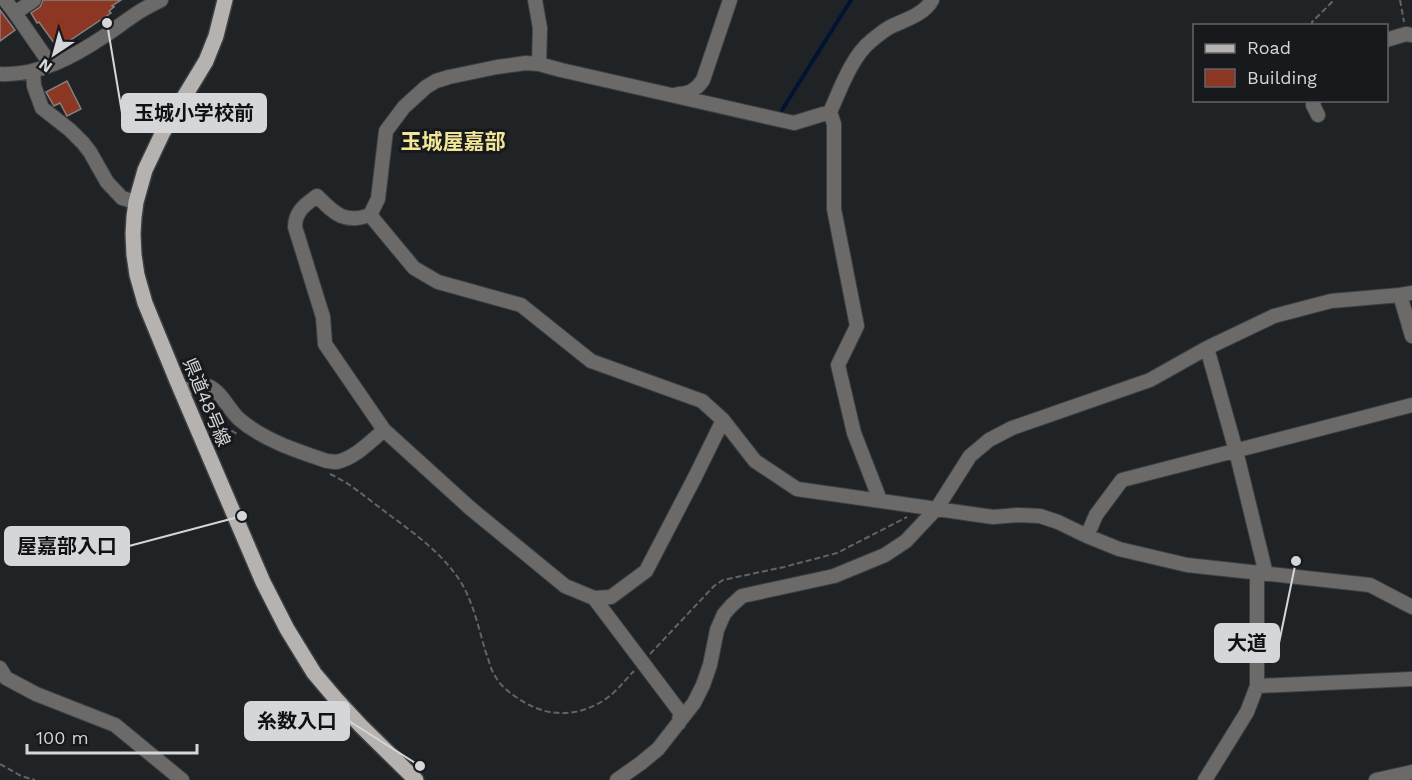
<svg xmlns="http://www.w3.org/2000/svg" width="1412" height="780" font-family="'Work Sans','Noto Sans JP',sans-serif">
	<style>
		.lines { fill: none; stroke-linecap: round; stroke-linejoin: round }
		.stream { stroke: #001333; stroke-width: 4 }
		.building { fill: #8c3723; stroke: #86807f; stroke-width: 1.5 }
		.minor-casing { stroke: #3d4043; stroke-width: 16 }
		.major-casing { stroke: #3d4043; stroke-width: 18 }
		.path { stroke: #616467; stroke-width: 2; stroke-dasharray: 6 3; stroke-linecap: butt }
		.minor { stroke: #6c6a68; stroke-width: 14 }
		.major { stroke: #b6b2af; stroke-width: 15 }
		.labels { text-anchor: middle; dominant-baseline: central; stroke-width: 6; stroke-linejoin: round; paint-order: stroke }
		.street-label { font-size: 18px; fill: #d4d6d9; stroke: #17191d }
		.quarter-label { font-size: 21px; font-weight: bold; fill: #f2e697; stroke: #17191d }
		.leader { fill: none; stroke: #d4d6d9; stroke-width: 2 }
		.callout-dot { fill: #d4d6d9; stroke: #17191d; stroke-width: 2 }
		.callout { fill: #d4d6d9; stroke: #d4d6d9; stroke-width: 2 }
		.callout-label { font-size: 20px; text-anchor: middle; font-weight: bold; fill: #111 }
	</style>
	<rect width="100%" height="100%" fill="#202326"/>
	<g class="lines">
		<path class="stream" d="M782,110L851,0"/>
	</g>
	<path class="building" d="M43,0H121L112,6L114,7L109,11L111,13L66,43L65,42L57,47L39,22L37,23L31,13L40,7Z
		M0,10L15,30L0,41Z
		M67,81L81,109L67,116L60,103L54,106L46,92Z"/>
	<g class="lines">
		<g class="minor-casing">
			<path id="minor" d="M5,0L15,13L34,0
				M535,0L540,28L539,64
				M15,13L51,65
				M1386,40L1406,34L1412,35
				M33,71L34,86L42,108L70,130L83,143L90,152L107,182L122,198L136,202
				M0,74C39,76 75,56 106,35C115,29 124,22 133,16C141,10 151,5 161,0
				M678,94C690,94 697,89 703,80L730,0
				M1314,100L1313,105L1318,115
				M370,215L414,268L438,282L521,305L591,361L702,401L723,420L755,461L797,489L993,517L1018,515L1040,516L1058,522L1087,536L1119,549L1187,565L1370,585L1412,607
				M1400,295L1412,336
				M1207,348L1236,451L1266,574
				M182,391C190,388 199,382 208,386C222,392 228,409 239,419C263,440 297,451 327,461C330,461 333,462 336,462C354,459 371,441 384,430
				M723,420L695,477L646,571L611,597L594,598L565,586L470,508L384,430L325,344L323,317L295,227C295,211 306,204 317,196C335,214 344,224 370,215L378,199L386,131L404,107L426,87L436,81L449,77L497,67L526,63L539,64L561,70L794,123L830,112
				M880,500L854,433L838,365L857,326L834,209V124L830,112C840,90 852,56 871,41C877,36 883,31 890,27C904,20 924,15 932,0
				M1087,536L1096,515L1122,480L1412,405
				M594,598L680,712L679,723
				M0,668L6,678L36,694L115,725L182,780
				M1257,686L1412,679
				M617,780L641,763L658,749L694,703L703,685L710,665L717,630L724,614L731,606L742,596L834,576L885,555L906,541L937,508L970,456L989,440L1012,428L1150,380L1207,348L1274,316L1331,301L1400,295L1412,293
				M1205,780L1247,712L1257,686V573
				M1376,780L1412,772"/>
		</g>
		<g class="major-casing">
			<path id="major" d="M225,0L216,36L206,61L163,132L145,170L136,202L134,217L133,234L134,255L137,275L145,303L177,381L263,582L287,629L314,673L336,699L361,726L416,780"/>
		</g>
		<path class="path" d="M1400,0L1404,22
			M1312,26V22L1334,0
			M201,400L209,417L237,434
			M330,474C348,482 363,495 379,507C409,530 442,551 462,584C474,605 479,630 486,653C489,660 490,668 494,674C499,684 507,691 516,697C543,716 571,719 601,702C615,694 623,682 634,671
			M650,654L714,586L723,580L784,567L837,553L907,517
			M0,764L21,776L35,780"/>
		<use href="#minor" class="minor"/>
		<use href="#major" class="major"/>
	</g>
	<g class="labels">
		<g class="street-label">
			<text transform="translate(207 402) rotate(67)">県道48号線</text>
		</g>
		<g class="quarter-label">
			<text x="453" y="141">玉城屋嘉部</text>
		</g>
	</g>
	<path class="leader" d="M107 23L122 113M242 516L129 546M1296 561L1279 643M420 766L349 721"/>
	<g class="callout-dot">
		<circle cx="107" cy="23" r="6"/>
		<circle cx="242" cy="516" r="6"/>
		<circle cx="1296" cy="561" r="6"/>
		<circle cx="420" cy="766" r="6"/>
	</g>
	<g class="callout">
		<rect x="122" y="94" width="144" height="38" rx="6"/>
		<rect x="5" y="527" width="124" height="38" rx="6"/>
		<rect x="1215" y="624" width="64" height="38" rx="6"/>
		<rect x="245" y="702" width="104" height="38" rx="6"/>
	</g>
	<g class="callout-label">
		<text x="194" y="120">玉城小学校前</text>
		<text x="67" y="553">屋嘉部入口</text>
		<text x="1247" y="650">大道</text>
		<text x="297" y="728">糸数入口</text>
	</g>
	<rect x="1193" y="24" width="195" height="78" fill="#17191d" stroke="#636568" stroke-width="1.5"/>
	<rect x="1205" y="44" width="30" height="9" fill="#b6b2af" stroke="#636568" stroke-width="1.5"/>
	<text x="1247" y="54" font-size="18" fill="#d4d6d9">Road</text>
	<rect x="1205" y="69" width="30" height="18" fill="#8c3723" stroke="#636568" stroke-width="1.5"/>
	<text x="1247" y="84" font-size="18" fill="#d4d6d9">Building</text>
	<g transform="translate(54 54) rotate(216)" stroke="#17191d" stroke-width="4.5" paint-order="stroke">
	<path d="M0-4.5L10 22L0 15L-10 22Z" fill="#d4d6d9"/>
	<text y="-9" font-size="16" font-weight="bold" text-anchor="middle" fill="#d4d6d9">N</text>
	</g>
	<path d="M27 744v9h170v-9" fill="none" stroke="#d4d6d9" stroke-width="3"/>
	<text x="36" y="744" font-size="18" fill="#d4d6d9" stroke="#17191d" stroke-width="4.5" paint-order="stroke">100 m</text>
</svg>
